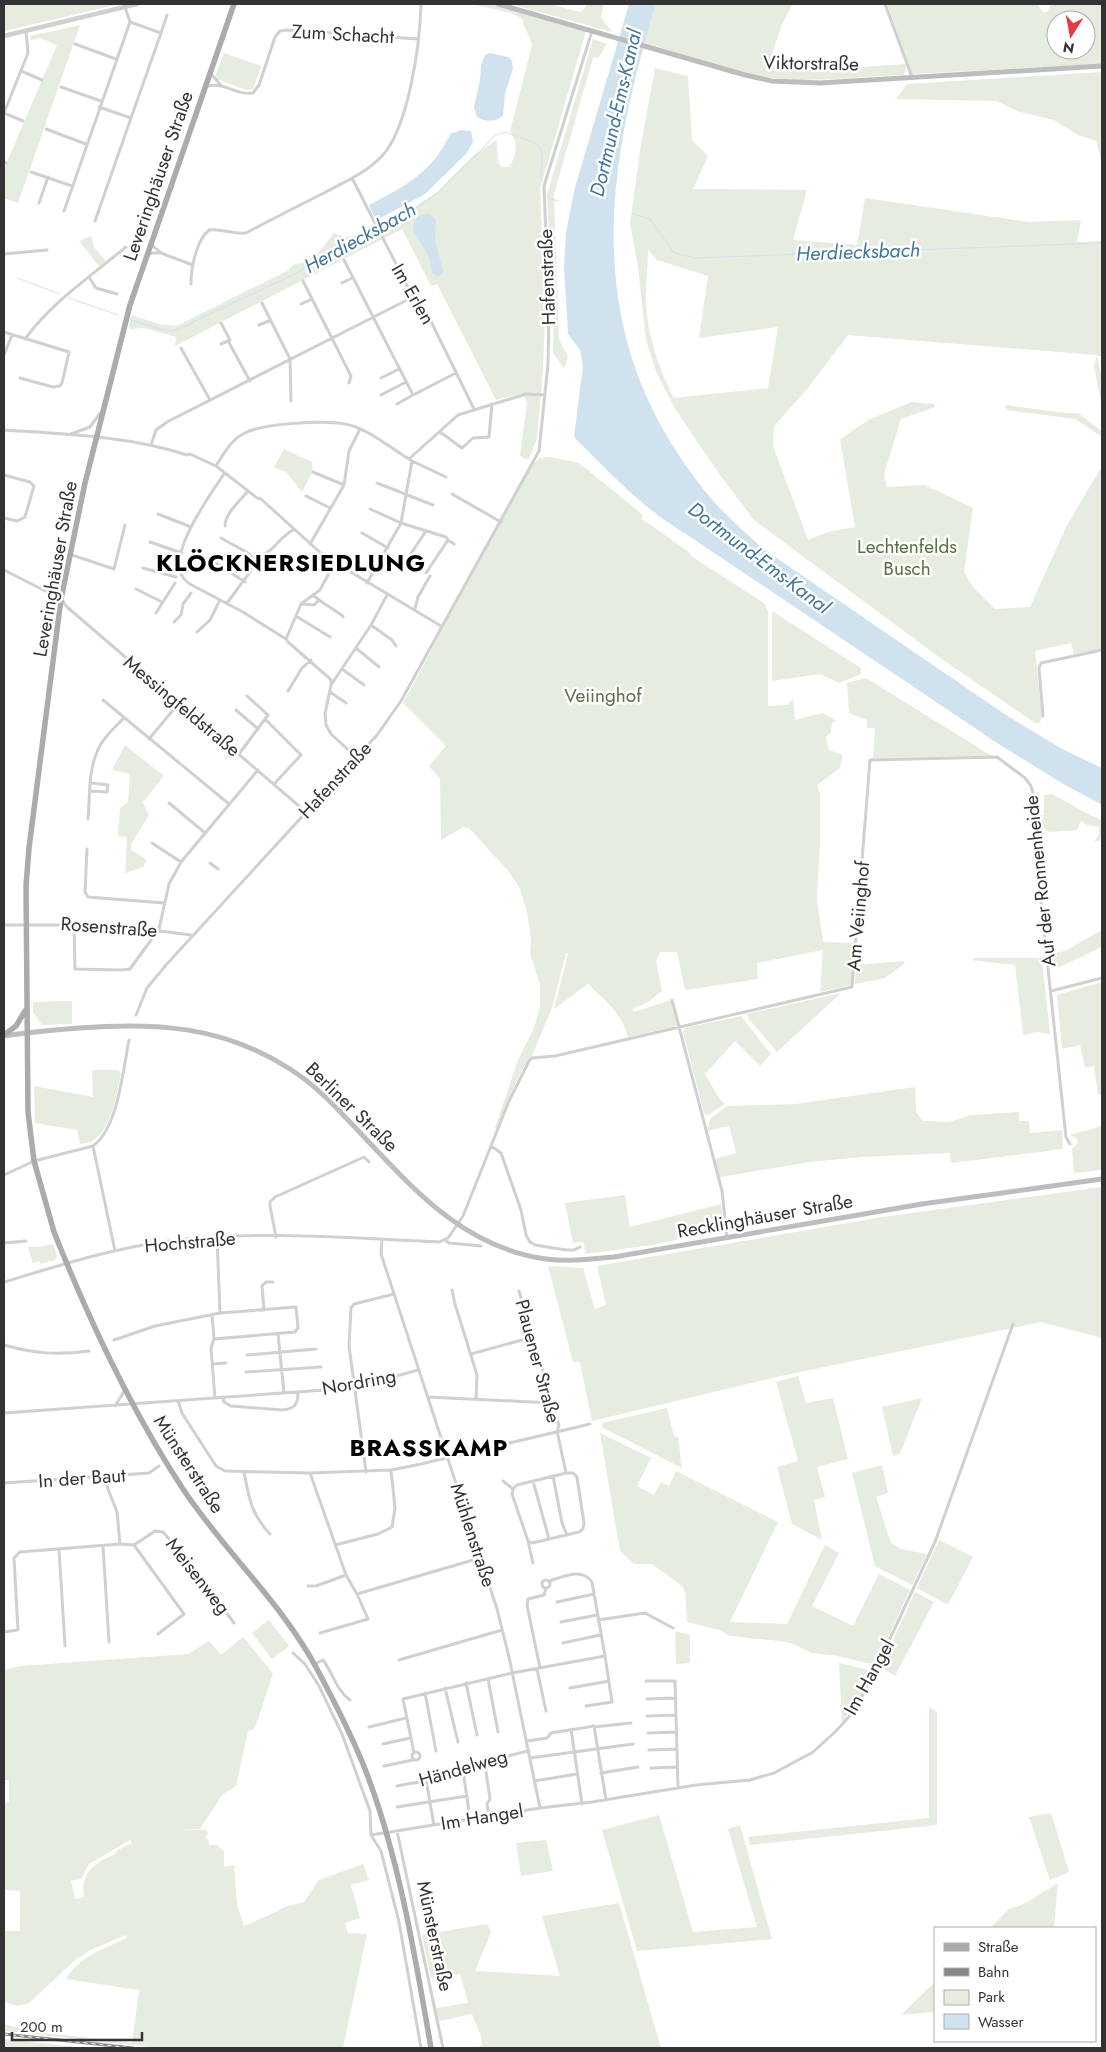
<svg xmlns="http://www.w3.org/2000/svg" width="1106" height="2052" font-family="Jost,sans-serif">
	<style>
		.green { fill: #e6ecdf; fill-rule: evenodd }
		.water { fill: #cfe2ee }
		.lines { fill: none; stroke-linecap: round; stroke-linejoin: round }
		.stream { stroke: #cfe2ee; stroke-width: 1 }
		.minor { stroke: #d0d0d0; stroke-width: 3 }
		.tertiary { stroke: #d0d0d0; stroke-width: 4.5 }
		.secondary { stroke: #bdbdbd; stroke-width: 5 }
		.primary { stroke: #ababab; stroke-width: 5.5 }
		.rail-casing { stroke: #888; stroke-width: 3 }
		.rail { stroke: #fff; stroke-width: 1; stroke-dasharray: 4; stroke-linecap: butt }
		.labels { text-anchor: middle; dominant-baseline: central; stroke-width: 5; stroke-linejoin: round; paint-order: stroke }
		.street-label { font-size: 19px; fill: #333; stroke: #fff }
		.park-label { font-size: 19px; fill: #56703f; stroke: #fff }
		.water-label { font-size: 20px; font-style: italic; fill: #3f7597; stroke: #fff }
		.district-label { font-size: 24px; font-weight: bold; letter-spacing: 1px; fill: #000; stroke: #fff }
	</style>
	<rect width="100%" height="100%" fill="#fff"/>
	<path class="green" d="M4,4H119L4,31Z
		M472,4H490L586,31L540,189L545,316L543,370L537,438L529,459H525L520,455L527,403L523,393L496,400L437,284L431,286L402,229L175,346L176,337L144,328L130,329L129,324L131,315L159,324L176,326L287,271L294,264C315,263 322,247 334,233L344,237L352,236L413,208L436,193L475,154L497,140L498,160L501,167H510C516,153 519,144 510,131L532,45C530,35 524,29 522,19L511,13Z
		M511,4H554L556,6L581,12L588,4H604L601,17L612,32Z
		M656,4H793L782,24L768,66L819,70L906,64V71L903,75C856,77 808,84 761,76C721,69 683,53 644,43Z
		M887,4H1037L1043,12H1047L1051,4H1102V64L912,74ZM1056,20H1086V50H1056Z
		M80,25L18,203L4,198V169L57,45L40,38L31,40L30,36Z
		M593,39L607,44L599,57L593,58L554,194L559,339L568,357L564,369L553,353L554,315L547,195Z
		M224,53L261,66L253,89L246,90L217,79L215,77Z
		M655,68L688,76L692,140L708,156L693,189L807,190L793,240L857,245L865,198L1029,222L1081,220L1077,242L1102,241V356H1097L1102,379V408L1094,366L1097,355L848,335L808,388L774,426L773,446L808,540L828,532L855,527L840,439L870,419L912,402L934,404L935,407L901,419L884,474L887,487L925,485L973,508L964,572L973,587L995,609L1030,607L1067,525L1102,466V649L1074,654L1071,643L1035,651L1042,717L1040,722L1035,723L943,660L754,520L717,471L672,404L655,369L646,340L638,267L630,224L641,144ZM648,250L657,260L708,276L699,338L778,327L768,388L674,398L673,397C659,367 648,338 646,304C645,286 648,268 648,250Z
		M1102,72V163L1096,141L1078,135L1054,120L1020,112L996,101L896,99L907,84Z
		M91,236L94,247L106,261L99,266L79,241Z
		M1005,405L1065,413H1078L1102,431V437L1075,419L1007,410Z
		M284,449L312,462L313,471L302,492L287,473L274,467Z
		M550,457L579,463L642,514V519L689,552L691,556L764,603L768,611V706L788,705L793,699L795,720L822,713L837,721L832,723L831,732L826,737L829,750L843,755L840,768L817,785L820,794V840L817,900L823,942L855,943L851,985L820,992L823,950L757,963L758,979L685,990L677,952H660L656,961L662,991L648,1002L632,1009L634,1012L671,1000L677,1026L628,1037C622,1014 605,1000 588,984L554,1009L568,953H566L552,1008L531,1058C520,1066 503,1115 497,1130L495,1128L518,1060L534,1028L540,1007V984L530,954L531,939L527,912L520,889L510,873L469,828L463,827L441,840L440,779L429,766L446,746L403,703L531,465L540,458Z
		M772,611L861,668V674L839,683L820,674L772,681Z
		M866,678L992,756L873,758L875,728H867V720L849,713L847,683Z
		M125,745L164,776L143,802L149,815L131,844V850L147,860L143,867L125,873L127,837L118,836L120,808L128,802L130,774L112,770Z
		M1052,794L1088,814L1102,820V840L1094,842L1099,834V827L1087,825L1081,821L1077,830L1049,832L1044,828L1041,815H1044V795Z
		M1102,930V947L1055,969L1052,954L1065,951Z
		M976,958H1042L1050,1034L1037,1032L1023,1035L1015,965L971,960Z
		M904,961V964L885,978L855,984L856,965Z
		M1102,982V1094L1098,1095L1094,1066L1085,1068L1080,1045L1062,1049L1057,995Z
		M841,993L777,1052L748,1018L747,1014Z
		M72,1001V1024L42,1025L33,1012V1002Z
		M741,1016L771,1054L760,1066L735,1041L705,1074L719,1098L725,1104L708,1115L704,1113L683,1032L685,1028Z
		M92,1070H118L121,1073C117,1092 111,1131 92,1141C89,1143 84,1143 80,1144L77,1130L35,1123L34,1086L93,1097Z
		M915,1087L916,1112L923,1121L949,1122L972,1115L1019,1112V1121H1029L1030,1133L1062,1130L1063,1149L951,1163L950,1153L862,1157L810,1162L720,1177L715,1159L736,1153L729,1126L707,1131L711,1118L727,1106L796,1104Z
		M1102,1126V1170L1074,1173L1072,1149L1078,1143L1077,1139L1070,1135Z
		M1102,1187V1338L1041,1322L781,1376L592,1421L580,1362H573L548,1266L583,1268L595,1309L606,1305L597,1266L883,1217Z
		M625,1195L630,1227L721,1204L724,1230L652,1245L585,1254L584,1242L573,1243L565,1203Z
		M53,1244L57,1256L55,1260L40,1264L39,1261L33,1263L28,1247H40Z
		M798,1376L806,1403L833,1398L848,1459L817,1467L825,1497L814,1500L822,1540L792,1524L777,1467L798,1461L776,1382Z
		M922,1398L900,1454L893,1456L882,1407Z
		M667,1408L674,1436L678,1437L682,1468L603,1428L602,1423Z
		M600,1433L651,1458L637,1486L654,1495L661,1482L669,1486L676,1471L778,1522L730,1622L787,1624L825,1545L839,1553L812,1606L853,1626L879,1574L910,1590L875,1665L838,1656L812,1653L791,1643L779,1641L730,1636L719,1630L687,1622L685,1592L682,1586L652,1564H634L620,1551Z
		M882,1465L888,1493L876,1497L891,1543L901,1549L927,1554L912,1585L875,1566L852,1473Z
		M939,1540L973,1557L948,1605L917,1588Z
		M915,1592L934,1602L895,1676L881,1667Z
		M269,1620L289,1646L272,1659L252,1633Z
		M675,1631L690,1635V1663L676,1664Z
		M243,1637L273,1673L255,1728L248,1732L236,1786L222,1795L200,1829H181L205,1830L208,1833L205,1838L208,1839L209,1845H217L224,1851V1867L234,1865L237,1905L244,1926L278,1911L284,1907L304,1902L319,1880L363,1864L369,1880L351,1885L360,1918L345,1923L348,1933L367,1934L343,2048H160L4,2031V2024L29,2031L132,2043L139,1990L66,1979C80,1956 104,1949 127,1938L126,1935L90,1950L73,1962L29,2003L17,2006L4,2002V1931H20V1891L4,1890V1803L9,1802V1780H4V1670L21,1666L188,1654L209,1641L221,1655ZM130,1840L133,1845L130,1844L116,1851L117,1853C96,1863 80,1871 84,1897L75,1899L71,1881L81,1879L89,1864Z
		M839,1663L873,1671L861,1697L842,1722Z
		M929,1707L937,1712V1825L750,1845L748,1837L929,1818Z
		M1051,1813L1069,1872L1050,1880L1029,1817Z
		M659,1815L693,1932L757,1927L728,1829L740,1825L772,1939L637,1951L602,1830Z
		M546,1840L553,1871L521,1876L516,1843Z
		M1058,1883L1054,1928H990L1009,1909L1022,1905Z
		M619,1903L661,2048H470L482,2046L481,2036L472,2014L439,2021L436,2008L468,2003L460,1974L431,1978L422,1935L487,1924L491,1932L475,1971L560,1976L542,1916Z
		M935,1982V2012L901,2015Z
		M4,2039L88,2048H4Z"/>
	<path class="water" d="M629,4H656C603,177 582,334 701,486C718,509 741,528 762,548L1003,713L1062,749L1102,768V805L1065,785L997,743L686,534C642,508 609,472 574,437L583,366L580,350L568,334L564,267L566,233L574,191Z
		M490,53L508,57L512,61L513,68L505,94L503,116C496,122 485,122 477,117L474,107L480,80L481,65L485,55Z
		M462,130L471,131L473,142L466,154L425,194L379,219L375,218L369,205C405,186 432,173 450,134Z
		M425,214H430L436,220L435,241L443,271V274L438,277L432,273L429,257L413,230C413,221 417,216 425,214Z"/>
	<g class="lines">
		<path class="stream" d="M548,198L558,201
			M633,214L650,219L674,253L695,258L1102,243
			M379,227L414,209L442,190L450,180L478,154L494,136L505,132C541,147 546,137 540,179
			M17,278L60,294
			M69,298L118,315
			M130,320L167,331L180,329L197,320L293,275L376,229"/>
		<path class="minor" d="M885,4L912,77
			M161,33L167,15
			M75,44L116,59
			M21,71L42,80
			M211,74L220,84
			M61,87L101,101
			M205,87C223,80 236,96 253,93L259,85L275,37L280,31L287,30L418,39
			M99,107L131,118L161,33L130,22
			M4,113L28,53L26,31
			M4,113L23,121
			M46,129L86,144
			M4,162L6,163
			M31,172L72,186
			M352,178L413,297L421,301L474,409
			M39,203L48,177
			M64,211L130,22L125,7
			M95,221L131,118
			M152,245L161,253L193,265
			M4,254L47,250
			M147,256L152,253H160
			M344,260L413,395L456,373
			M89,277L96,288L117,294
			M303,281L351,376L349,383
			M342,283L352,278
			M191,284C191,268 196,241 209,230C222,228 233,235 246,233C272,219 298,206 324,193C344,182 366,173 382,156C409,127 420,43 421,4
			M262,303L290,359L291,401
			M301,304L312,299
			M221,323L230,340L228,341L250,381
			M259,325L271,320
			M4,332L69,352L62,383L60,386L53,387L20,378
			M25,339C52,302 91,276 126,247
			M221,344L228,341
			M181,348L210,400
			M4,355L12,335
			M381,378L399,369
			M381,395L406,382
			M397,404L413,395
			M4,430C65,434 128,436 187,455L190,454L216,466L257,498L261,499L324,556L441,626
			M440,432L462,448L473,438L489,437L492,404
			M71,434L90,427L101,412
			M151,445L156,430L167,422L413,297
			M409,459L458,415L526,394L545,395
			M412,461L446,477
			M216,466C223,455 231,440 243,434C261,423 324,420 345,424C366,427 393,450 412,461L401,523L367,583
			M313,472L344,485
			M224,474C211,493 173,547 180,571C181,576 184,579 188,583L243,612L286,639L288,642L328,677L331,680V685
			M4,475L30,482L34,486L25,517L17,521L4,518
			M377,483L433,505
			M452,494L501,522
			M306,496L330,508
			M370,509L401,523L446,537L448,540L426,573
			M158,514L191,527
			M225,526C225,513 240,501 248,491
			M362,533L388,548
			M221,538L248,553
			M448,540L454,544
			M150,542L182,553
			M310,544L344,485L349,451L360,429
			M69,554L114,569L125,525
			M254,559C273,554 277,539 293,530
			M211,560L245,582
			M406,561L426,531
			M143,568L176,577
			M4,570L61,599L67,607L306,812
			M136,589L162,602
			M313,595L320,590L335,562
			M319,600L343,616V617
			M227,603L250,572L254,559L248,553L244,562L250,572
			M415,609L418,597L430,576
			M156,613L175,583
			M296,616L330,637
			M174,622L181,615L183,604L191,593
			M371,625L392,640L396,646
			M197,632L210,620L220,600
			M286,639L301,604L313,595L319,600L314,605L301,604
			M356,648L379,667
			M342,669L364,685
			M288,691L302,668L311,660
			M330,692L346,703
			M247,696L268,715L265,719
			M103,700L229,804
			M236,710L258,729
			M1043,716L1039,668L1041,663L1102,650
			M149,739L179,703
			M239,754L265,719L301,755L274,784
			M356,757L331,734L326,725L325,714L331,685L371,625L387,595
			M90,791L107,792L108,785L91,783
			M169,803L204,832
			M88,819C90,798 88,772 97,752C102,739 114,728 124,718
			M152,843L181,862
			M87,849L85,892L88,897L164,903
			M210,863L218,869
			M74,923L75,969L121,970L130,969L159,929L169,884L181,862L258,770
			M4,925H115L191,935
			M1051,991L1102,978
			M672,1000L722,1191L727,1237
			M136,1015L147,988L166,965L377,735L401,701L539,451L548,364L549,316L544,186L592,31
			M93,1146L115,1251
			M491,1146L501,1153L521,1210L526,1235L530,1242L535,1245L566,1250H574L580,1247
			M4,1175L34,1161L93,1146C118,1128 123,1070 129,1040
			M276,1237L270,1206V1202L275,1197L364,1157L369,1162
			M382,1239L381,1254L497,1609L509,1657L540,1808
			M445,1240L449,1243L481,1246
			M4,1243L26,1241
			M4,1282C58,1266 113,1248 169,1241C258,1230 350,1238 439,1242L448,1238L463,1216L509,1101L529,1061L532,1058L555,1056L852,987L870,760L997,757L1025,778L1031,786L1035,800L1036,856L1066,1137L1070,1144
			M452,1290L455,1304L477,1375L476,1399
			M519,1291L559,1426L557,1431L566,1473H573L577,1477L584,1523L583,1529L579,1532L532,1543L528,1541
			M264,1310L262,1286L266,1282H273
			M212,1314L214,1339L295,1332L298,1328L296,1307L220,1313
			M278,1334L284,1393
			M214,1339L211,1348L215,1398
			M114,1340L155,1326L220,1313L217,1237
			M4,1345C36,1354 56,1355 89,1351
			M471,1354L533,1337
			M247,1355L316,1349
			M212,1364L226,1363
			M246,1372L321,1367
			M223,1397L224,1402L231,1406L282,1410C295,1409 298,1404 298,1392
			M428,1397L552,1403
			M178,1401L182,1413L216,1466L225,1471L310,1473L391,1470L421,1464L590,1424
			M115,1406L125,1390
			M4,1413L339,1389L375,1382L418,1370
			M244,1472C249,1498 251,1514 270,1534
			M366,1472L349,1346L351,1308L354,1304L394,1294
			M310,1473L346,1575L357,1594L480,1558
			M103,1476L117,1512L120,1544
			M553,1476L562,1523L567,1535
			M503,1481L513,1489L517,1485L566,1473
			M533,1481L549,1539
			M4,1483L149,1473L159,1466
			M513,1489L512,1494L528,1541L533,1563
			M134,1545L155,1531L163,1532L181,1553L234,1623
			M134,1545L184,1614L158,1634
			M335,1545L378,1534L392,1527L395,1508L391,1470
			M103,1546L109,1642
			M59,1549L65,1646
			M542 1584a4 4 0 1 1 8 0a4 4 0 1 1-8 0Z
			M308,1586H316L346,1575
			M557,1602L594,1594
			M598,1620L645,1613L673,1628
			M561,1622L597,1615
			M4,1632L18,1630L14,1558L20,1552L120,1544L134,1545
			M320,1633L368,1619L357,1594
			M563,1643L600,1635
			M293,1653L305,1664L319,1686L342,1734L370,1811L371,1835L540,1808L592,1802L696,1785L750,1780L774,1773L813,1752L836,1731L856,1709L894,1630L935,1542L1013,1324
			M399,1660L502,1630
			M315,1664L323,1660C333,1673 336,1690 350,1700
			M540,1668L527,1605L528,1599L544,1595L546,1588
			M537,1669L546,1711
			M488,1679L498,1732
			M646,1681H675L678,1788
			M466,1683L477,1735
			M445,1688L458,1742
			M570,1688L609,1681
			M425,1693L436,1751
			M647,1699L675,1698
			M586,1706L612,1702L605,1656
			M647,1716L676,1715
			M369,1727L406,1718
			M594,1727L631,1723
			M571,1729L582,1804
			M648,1733L676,1732
			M527,1741L547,1738L551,1733L594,1726L606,1800
			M383,1744L410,1738
			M649,1750L677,1749
			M412 1756a4 4 0 1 1 8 0a4 4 0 1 1-8 0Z
			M414,1753L403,1699L512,1673L605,1656L592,1582C582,1568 566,1576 552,1580L549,1582
			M530,1758L633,1744
			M485,1765L490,1799L487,1804L489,1816
			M384,1766L413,1760
			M651,1768L677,1767
			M463,1771L470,1818
			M601,1773L638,1767
			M426,1780L434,1825
			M534,1781L577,1774
			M397,1786C417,1782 439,1780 459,1774C482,1766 504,1755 529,1751
			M397,1807L467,1796
			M397,1831L443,2048
			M371,1835L381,1851L399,1922L421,2048"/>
		<path class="tertiary" d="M4,36L137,4"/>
		<path class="secondary" d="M498,4L745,75L772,81L820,83L1102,66
			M4,1036C29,1032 54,1030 79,1028C156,1022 223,1026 290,1069C319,1087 341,1113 365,1138C417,1193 466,1248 546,1259C569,1262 592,1259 614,1257L922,1204L1102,1179"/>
		<path class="primary" d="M234,4L130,305L85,483L61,599L29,848L26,886L28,1112L34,1161L54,1232C89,1320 131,1410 183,1489C224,1551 282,1603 317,1669C333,1699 350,1732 363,1764C398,1851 415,1955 431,2048
			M4,1035L16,1026L25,1011"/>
		<g class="rail-casing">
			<path id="rail" d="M4,2034L133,2048"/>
		</g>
		<use href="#rail" class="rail"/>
	</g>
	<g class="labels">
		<g class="street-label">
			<text transform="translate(343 34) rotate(3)">Zum Schacht</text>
			<text transform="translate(811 63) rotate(1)">Viktorstraße</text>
			<text transform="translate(158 176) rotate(-71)">Leveringhäuser Straße</text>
			<text transform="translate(547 277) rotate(-92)">Hafenstraße</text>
			<text transform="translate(413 294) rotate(60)">Im Erlen</text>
			<text transform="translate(55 569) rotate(-80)">Leveringhäuser Straße</text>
			<text transform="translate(182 706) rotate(40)">Messingfeldstraße</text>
			<text transform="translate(335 780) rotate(-47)">Hafenstraße</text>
			<text transform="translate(1040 881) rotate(-96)">Auf der Ronnenheide</text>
			<text transform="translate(858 916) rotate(-85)">Am Veiinghof</text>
			<text transform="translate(109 927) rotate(4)">Rosenstraße</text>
			<text transform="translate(352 1107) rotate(44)">Berliner Straße</text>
			<text transform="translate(765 1216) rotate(-10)">Recklinghäuser Straße</text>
			<text transform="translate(190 1242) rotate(-5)">Hochstraße</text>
			<text transform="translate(538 1361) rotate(75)">Plauener Straße</text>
			<text transform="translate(359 1382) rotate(-10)">Nordring</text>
			<text transform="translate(189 1464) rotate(57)">Münsterstraße</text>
			<text transform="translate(82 1478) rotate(-4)">In der Baut</text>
			<text transform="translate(473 1535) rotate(72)">Mühlenstraße</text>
			<text transform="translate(198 1576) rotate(52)">Meisenweg</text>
			<text transform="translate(869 1677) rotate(-61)">Im Hangel</text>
			<text transform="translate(463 1768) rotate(-16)">Händelweg</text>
			<text transform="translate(482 1817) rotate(-9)">Im Hangel</text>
			<text transform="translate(435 1936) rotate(78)">Münsterstraße</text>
		</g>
		<g class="park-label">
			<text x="907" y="546">Lechtenfelds<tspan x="907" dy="22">Busch</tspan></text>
			<text x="603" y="695">Veiinghof</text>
		</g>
		<g class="water-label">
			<text transform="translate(616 113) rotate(-77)">Dortmund-Ems-Kanal</text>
			<text transform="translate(360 238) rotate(-29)">Herdiecksbach</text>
			<text transform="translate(858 252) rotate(-2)">Herdiecksbach</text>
			<text transform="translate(759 558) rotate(37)">Dortmund-Ems-Kanal</text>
		</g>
		<g class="district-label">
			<text x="291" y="562">KLÖCKNERSIEDLUNG</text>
			<text x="429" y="1447">BRASSKAMP</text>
		</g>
	</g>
	<rect width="1106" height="2052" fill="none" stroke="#333333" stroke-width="10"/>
	<rect x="934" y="1927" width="162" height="115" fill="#ffffff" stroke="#adadad"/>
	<rect x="944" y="1943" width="25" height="8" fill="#ababab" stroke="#adadad"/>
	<text x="978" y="1952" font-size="15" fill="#333333">Straße</text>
	<rect x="944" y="1968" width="25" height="8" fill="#888888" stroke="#adadad"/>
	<text x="978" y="1977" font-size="15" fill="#333333">Bahn</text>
	<rect x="944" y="1990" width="25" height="15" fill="#e6ecdf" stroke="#adadad"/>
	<text x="978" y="2002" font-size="15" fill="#333333">Park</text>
	<rect x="944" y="2014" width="25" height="15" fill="#cfe2ee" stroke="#adadad"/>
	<text x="978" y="2027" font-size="15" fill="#333333">Wasser</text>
	<g transform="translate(1071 35) rotate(191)"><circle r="24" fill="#ffffff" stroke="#adadad"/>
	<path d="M0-4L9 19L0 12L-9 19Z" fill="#e63946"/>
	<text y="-8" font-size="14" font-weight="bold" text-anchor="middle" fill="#333333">N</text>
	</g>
	<path d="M12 2032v8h130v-8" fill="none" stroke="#333333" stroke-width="2.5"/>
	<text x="20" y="2032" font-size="15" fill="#333333" stroke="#ffffff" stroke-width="4" paint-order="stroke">200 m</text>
</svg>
